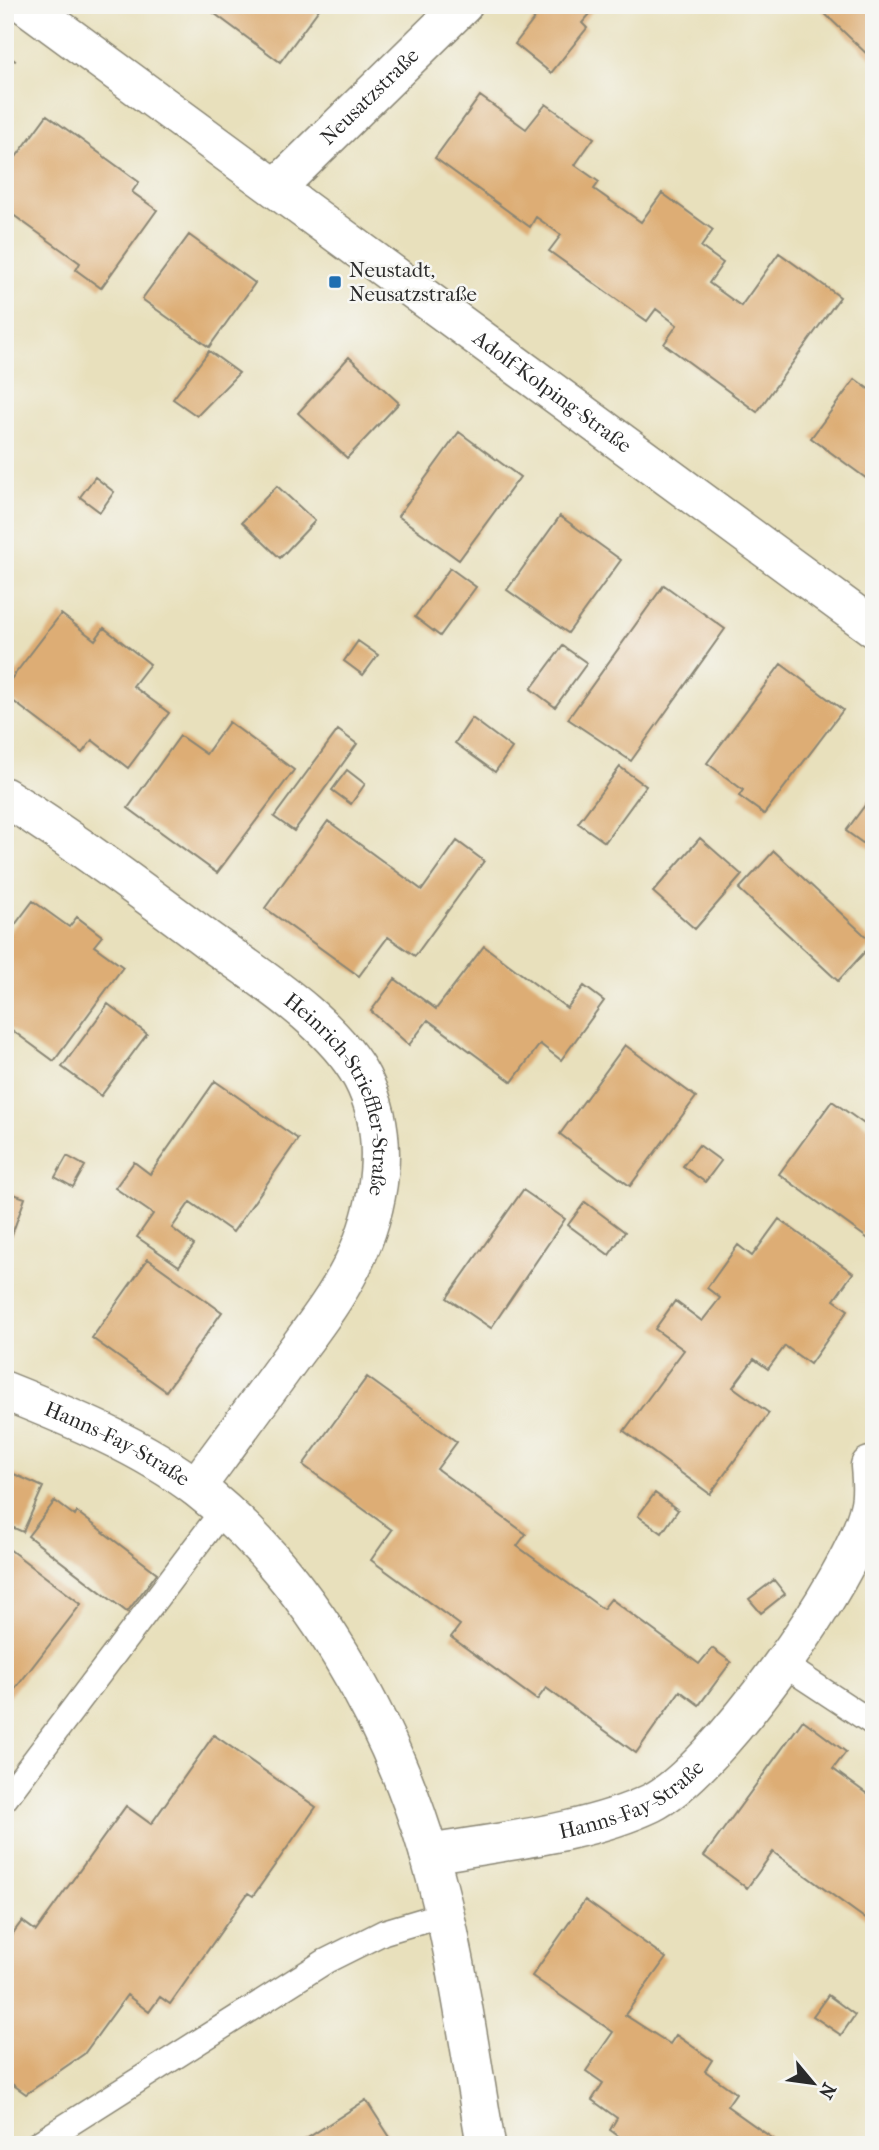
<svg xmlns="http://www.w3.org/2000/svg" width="879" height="2150" font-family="'IM FELL French Canon',serif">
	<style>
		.building { fill: #ddad75 }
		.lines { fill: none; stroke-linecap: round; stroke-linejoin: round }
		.service-casing { stroke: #8a8674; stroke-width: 27 }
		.minor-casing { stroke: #8a8674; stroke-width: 41 }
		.tertiary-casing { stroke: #8a8674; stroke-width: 41 }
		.path { stroke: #8a8674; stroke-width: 4.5; stroke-dasharray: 2 5; stroke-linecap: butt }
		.service { stroke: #fff; stroke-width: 24 }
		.minor { stroke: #fff; stroke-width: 38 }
		.tertiary { stroke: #fff; stroke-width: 38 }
		.poi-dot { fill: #1f6fb2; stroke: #f6f6f2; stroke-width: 2.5 }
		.labels { text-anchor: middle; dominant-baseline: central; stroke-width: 5; stroke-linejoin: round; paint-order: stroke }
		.street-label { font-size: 21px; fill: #2b2b2b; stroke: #f6f6f2 }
		.poi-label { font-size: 21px; fill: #2b2b2b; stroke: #f6f6f2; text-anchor: start }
	</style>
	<rect width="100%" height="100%" fill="#f6f6f2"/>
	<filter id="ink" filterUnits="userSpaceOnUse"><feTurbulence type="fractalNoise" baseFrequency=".0143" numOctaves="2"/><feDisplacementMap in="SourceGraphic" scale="14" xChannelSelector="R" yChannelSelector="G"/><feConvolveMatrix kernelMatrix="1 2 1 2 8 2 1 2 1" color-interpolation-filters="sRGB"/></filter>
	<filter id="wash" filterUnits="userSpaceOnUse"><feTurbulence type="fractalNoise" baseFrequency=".00686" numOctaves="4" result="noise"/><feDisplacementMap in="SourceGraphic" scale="28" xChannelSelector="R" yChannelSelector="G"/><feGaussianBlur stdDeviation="1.57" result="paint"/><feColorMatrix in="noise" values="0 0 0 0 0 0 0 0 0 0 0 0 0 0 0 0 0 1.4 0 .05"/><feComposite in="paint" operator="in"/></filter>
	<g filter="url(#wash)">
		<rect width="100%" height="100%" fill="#e8e0bc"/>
		<g id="blocks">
			<path class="building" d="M203,5H322L280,62Z
				M545,5H598L582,23L587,28L551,73L515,44Z
				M822,5H874V61L819,8Z
				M480,96L526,129L546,104L594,138L575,165L599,182L594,189L641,222L662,193L713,230L701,247L723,263L709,283L741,306L779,253L840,297L757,412L664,344L677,325L656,309L647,321L549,251L561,235L536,217L530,227L435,158Z
				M47,115L139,182L132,192L157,210L101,288L76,270L80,263L5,209V172Z
				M189,235L255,283L209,347L142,299Z
				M209,351L239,373L197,416L173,399Z
				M349,357L399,403L347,458L298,413Z
				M855,379L874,393V484L811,438Z
				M459,432L520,477L459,560L398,516Z
				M95,477L114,492L100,512L80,497Z
				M277,486L315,521L280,558L242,522Z
				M560,516L621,560L568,633L507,590Z
				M450,568L476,587L440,636L415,617Z
				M664,585L725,629L631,761L568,719Z
				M61,614L95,640L104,628L150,664L133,686L169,713L128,768L92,740L82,753L5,695V687Z
				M358,641L378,655L363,675L344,661Z
				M563,646L587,663L555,707L531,689Z
				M781,664L843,710L764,814L739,796L743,790L707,763Z
				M472,718L512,748L495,772L455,743Z
				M229,722L294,770L217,873L128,808L180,736L206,754Z
				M338,730L357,744L294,831L274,817Z
				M620,767L646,786L605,842L578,823Z
				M347,770L365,784L351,804L332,790Z
				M874,793V851L846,831Z
				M328,821L422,890L457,841L484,861L415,956L388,937L359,976L265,908Z
				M700,838L742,875L695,929L653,892Z
				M774,851L873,943L838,981L739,889Z
				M33,901L69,927L77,917L102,936L94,946L123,967L54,1061L5,1025V938Z
				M484,946L567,1008L584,986L604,1001L561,1060L540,1044L512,1082L428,1020L409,1045L371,1011L395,979L436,1009Z
				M108,1004L147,1034L101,1096L62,1067Z
				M625,1045L696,1097L630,1186L560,1134Z
				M215,1081L298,1139L233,1232L190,1202L172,1228L194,1245L179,1266L137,1237L153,1214L115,1188L134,1162L150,1174Z
				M832,1101L874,1131V1243L779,1174Z
				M699,1145L721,1161L705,1182L683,1166Z
				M67,1156L85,1166L73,1187L55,1177Z
				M523,1190L565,1219L491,1328L447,1298Z
				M5,1191L25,1198L6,1251H5Z
				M585,1202L625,1232L609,1255L568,1225Z
				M779,1219L853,1273L834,1300L848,1310L810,1364L785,1346L768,1369L754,1359L733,1387L769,1413L710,1494L624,1431L684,1350L655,1329L675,1301L702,1321L720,1298L707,1288L738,1245L752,1256Z
				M148,1259L222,1312L166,1391L92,1338Z
				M367,1377L457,1442L437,1469L526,1534L517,1546L603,1609L611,1599L699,1664L712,1648L731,1662L699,1705L680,1691L636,1753L546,1688L537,1700L451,1637L460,1625L371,1560L392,1530L303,1465Z
				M5,1470L43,1487L23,1532L5,1524Z
				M655,1493L678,1510L662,1533L638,1516Z
				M55,1501L75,1516L77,1512L157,1573L127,1612L28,1536Z
				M5,1546L81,1604L5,1702Z
				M774,1580L785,1594L761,1613L749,1599Z
				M803,1720L846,1752L833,1769L874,1799V1925L773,1852L747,1888L704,1856Z
				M214,1735L316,1807L253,1896L248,1893L170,2004L160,1997L149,2012L127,1995L84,2054L26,2094L5,2079V1944L22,1921L36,1931L126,1806L151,1824Z
				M585,1900L666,1958L625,2015L670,2044L676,2035L712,2060L705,2071L736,2093L727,2106L782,2145H631L610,2130L617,2118L592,2100L603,2083L586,2071L613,2032L532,1976Z
				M828,1995L855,2015L841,2035L813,2016Z
				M366,2100L395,2145H297Z"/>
		</g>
	</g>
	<g filter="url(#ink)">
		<use href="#blocks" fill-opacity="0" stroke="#8a8674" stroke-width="2"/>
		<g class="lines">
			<g class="service-casing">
				<path id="service" d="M783,1664L874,1724
					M5,1799L223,1510
					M36,2145L326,1961L384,1932L444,1914"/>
			</g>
			<g class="minor-casing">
				<g id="minor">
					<path id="s1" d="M276,188L463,5"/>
					<path id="s2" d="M5,797C76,842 142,891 209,941C259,977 333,1023 362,1078C393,1137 380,1209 352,1266C335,1300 312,1329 290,1359C259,1402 227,1445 196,1487"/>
					<path id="s3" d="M5,1391C70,1417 142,1446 198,1489C309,1575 390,1722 429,1854C457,1948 469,2049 486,2145"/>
					<path id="s4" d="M429,1854C501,1841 586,1834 651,1803C715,1772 853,1578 869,1508C873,1493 871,1480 870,1466"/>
				</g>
			</g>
			<g class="tertiary-casing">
				<g id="tertiary">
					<path id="s5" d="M26,5L874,628"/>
				</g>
			</g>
			<path class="path" d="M5,72L17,56"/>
			<use href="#service" class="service"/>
			<use href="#minor" class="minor"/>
			<use href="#tertiary" class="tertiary"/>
		</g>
	</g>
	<rect class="poi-dot" x="328" y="275" width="14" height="14" rx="3.5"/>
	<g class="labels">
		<g class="street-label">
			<text stroke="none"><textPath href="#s1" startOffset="131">Neusatzstraße</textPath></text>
			<text stroke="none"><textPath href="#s5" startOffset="653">Adolf-Kolping-Straße</textPath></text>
			<text stroke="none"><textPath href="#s2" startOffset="462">Heinrich-Strieffler-Straße</textPath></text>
			<text stroke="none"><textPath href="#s3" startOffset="124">Hanns-Fay-Straße</textPath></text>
			<text stroke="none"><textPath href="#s4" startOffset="212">Hanns-Fay-Straße</textPath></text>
		</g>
		<g class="poi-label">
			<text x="349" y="270">Neustadt,<tspan x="349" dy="24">Neusatzstraße</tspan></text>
		</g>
	</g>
	<rect width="879" height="2150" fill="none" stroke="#f6f6f2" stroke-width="28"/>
	<g transform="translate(813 2083) rotate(119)" stroke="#f6f6f2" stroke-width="5" paint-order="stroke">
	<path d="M0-5L12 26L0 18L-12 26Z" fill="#2b2b2b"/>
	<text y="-10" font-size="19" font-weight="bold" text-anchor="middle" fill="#2b2b2b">N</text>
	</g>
</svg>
